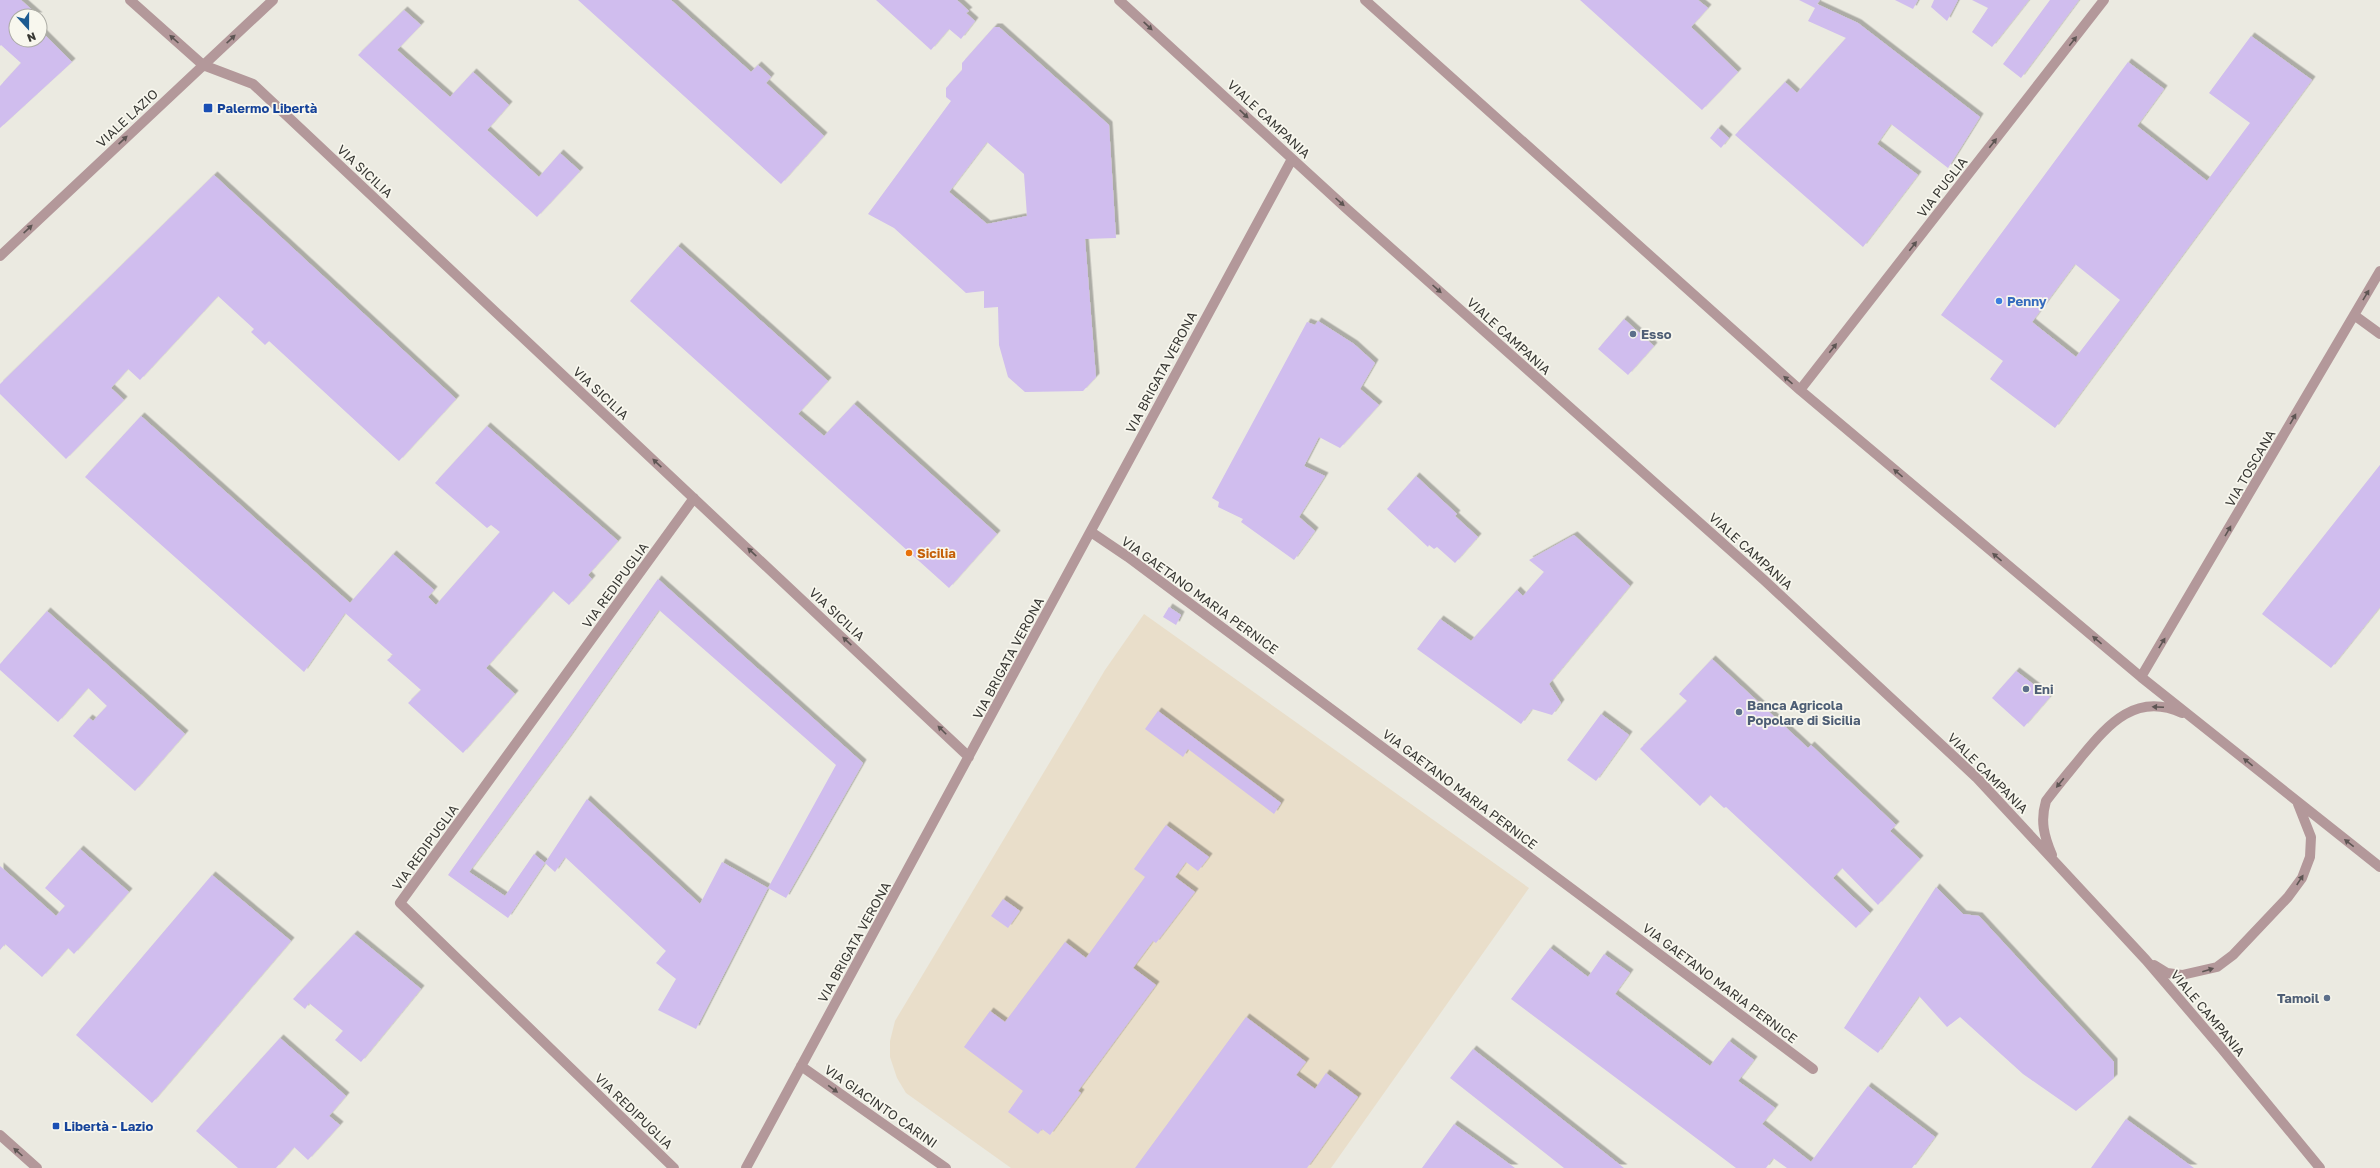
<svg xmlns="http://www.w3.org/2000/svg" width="2380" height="1168" font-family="'Golos Text',sans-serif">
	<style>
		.education { fill: #e9deca }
		.building { fill: #d0bdee; fill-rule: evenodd; filter: url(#shadow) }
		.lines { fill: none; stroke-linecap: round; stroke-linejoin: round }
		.minor { stroke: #b3989a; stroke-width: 10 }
		.oneway { fill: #5d5553 }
		.transit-dot { fill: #1a4fb4; stroke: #f8f7ee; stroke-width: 1.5 }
		.shop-dot { fill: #3f7fe0; stroke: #f8f7ee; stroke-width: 1.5 }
		.service-dot { fill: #5c6f8a; stroke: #f8f7ee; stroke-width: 1.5 }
		.food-dot { fill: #e8710a; stroke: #f8f7ee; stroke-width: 1.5 }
		.labels { text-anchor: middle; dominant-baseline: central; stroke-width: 3.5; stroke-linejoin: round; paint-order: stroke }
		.transit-label { font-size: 13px; font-weight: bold; fill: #164399; stroke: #f8f7ee; text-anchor: start }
		.street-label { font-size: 13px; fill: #383834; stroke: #f8f7ee }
		.shop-label { font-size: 13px; font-weight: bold; fill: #366cbe; stroke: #f8f7ee; text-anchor: start }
		.service-label { font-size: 13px; font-weight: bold; fill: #4e5e75; stroke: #f8f7ee; text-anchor: start }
		.food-label { font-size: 13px; font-weight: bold; fill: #c56008; stroke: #f8f7ee; text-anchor: start }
	</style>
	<defs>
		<filter id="shadow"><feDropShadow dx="3.5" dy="-3.5" stdDeviation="0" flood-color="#0004"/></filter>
	</defs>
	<rect width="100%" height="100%" fill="#ebeae1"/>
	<path class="education" d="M1144,614L1529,888L1331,1168H1011L906,1093L897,1078L890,1057V1041L895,1021L1105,670Z"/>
	<path class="building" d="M0,0H21L39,16H16V40H40L41,22L42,32L72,62L0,128V86L21,63L1,45L0,46Z
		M578,0H671L751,72L758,65L771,77L766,83L824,136L781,184Z
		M876,0H957L969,11L966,13L975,21L961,39L949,29L931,50Z
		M1580,0H1698L1708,8L1691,27L1738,72L1702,110Z
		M1799,0H1820L1817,4L1858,23L1980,117L1948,168L1891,124L1877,144L1918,175L1863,247L1735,135L1785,82L1797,93L1846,38L1808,21L1815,8Z
		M1895,0H1918L1913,9Z
		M1934,0H1958L1947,21L1931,7Z
		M1972,0H2029L1992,47L1972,32L1988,8Z
		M2050,0H2079L2021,78L2003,64Z
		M404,10L421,25L397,50L450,97L473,72L509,105L487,130L539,177L560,153L580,171L537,217L358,55Z
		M994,27H999L1109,125L1116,238L1085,239L1096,377L1083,391L1025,392L1008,377L999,345L998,307L984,308V291L966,293L894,228L868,214L951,101L946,97V88L962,70V63ZM987,142L1024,174L1027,216L987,224L949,192Z
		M2251,36L2312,80L2055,428L1990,379L2003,361L1941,315L2128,62L2164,89L2137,126L2207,181L2250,123L2209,93ZM2075,264L2120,300L2076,357L2032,322Z
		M1718,128L1729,138L1721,148L1710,138Z
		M214,175L456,399L399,461L269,341L265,345L251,332L254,329L218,296L140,380L128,369L111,388L124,400L66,459L0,394V384Z
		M678,246L828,381L798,414L824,436L854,404L997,534L949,588L630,301Z
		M1624,319L1654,346L1628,375L1598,349Z
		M1318,321L1354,344L1375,363L1360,389L1379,405L1340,448L1319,437L1304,466L1325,476L1299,517L1315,531L1294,560L1241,522L1243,519L1218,507L1219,502L1212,498L1307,322L1315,325Z
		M141,416L350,603L393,554L434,590L428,597L436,605L500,532L491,525L487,528L435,483L487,426L618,541L588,575L592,579L569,605L553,591L486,668L515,694L463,753L408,703L421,690L387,660L393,655L345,613L304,672L85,477Z
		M2380,465V607L2331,668L2262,614Z
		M1416,476L1457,514L1455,516L1478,537L1455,563L1437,547L1434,549L1429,545L1428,547L1387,509Z
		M1574,535L1630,586L1549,684L1561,703L1552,715L1532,709L1521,724L1417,649L1440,619L1471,641L1517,590L1523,596L1544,572L1529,560Z
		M658,579L863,763L786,898L768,888L696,1029L658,1010L676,979L656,963L666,951L565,857L555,872L545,863L587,799L700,904L722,862L768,888L836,765L659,610L568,739L469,872L505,896L534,854L545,863L508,918L448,875Z
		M1169,607L1181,615L1176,625L1163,617Z
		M47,611L185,734L135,791L73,736L89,718L93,721L107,706L88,688L58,722L0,670V664Z
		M1712,659L1808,748L1811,745L1896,825L1890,831L1920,859L1878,905L1842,868L1833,878L1870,913L1856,928L1726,807L1724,808L1710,795L1700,806L1640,749L1687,701L1679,694Z
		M2016,671L2050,697L2024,727L1992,698Z
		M1158,711L1281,803L1274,814L1188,749L1183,757L1145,729Z
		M1601,714L1629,735L1596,781L1567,760Z
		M1166,825L1209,857L1198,871L1186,862L1175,877L1195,892L1156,943L1153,941L1133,968L1156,985L1078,1091L1081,1093L1050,1135L1042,1129L1038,1134L1008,1112L1023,1091L964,1047L990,1011L1005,1022L1065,942L1086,958L1145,877L1134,869Z
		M80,849L129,892L74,954L68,948L42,977L5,944L0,950V866L56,916L65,906L45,888Z
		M212,875L291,941L152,1103L76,1035Z
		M1936,887L1963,914L1979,916L2114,1062V1078L2076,1111L2023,1074L1960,1017L1947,1027L1919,996L1878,1053L1844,1028Z
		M1003,899L1020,911L1008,928L991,916Z
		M354,934L421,989L361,1062L335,1040L343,1031L309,1003L305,1009L293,999Z
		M1550,948L1588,977L1604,954L1630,973L1615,994L1710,1066L1729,1041L1754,1060L1738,1081L1775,1108L1762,1124L1811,1162L1868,1086L1935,1137L1912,1168H1787L1773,1158L1766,1168H1736L1511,999Z
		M1246,1017L1306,1062L1296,1075L1315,1089L1326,1073L1358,1097L1307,1168H1135Z
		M280,1038L346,1096L329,1116L340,1125L308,1160L294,1147L276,1168H238L196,1131Z
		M1473,1049L1624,1168H1564L1450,1078Z
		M2126,1119L2194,1168H2091Z
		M1454,1124L1515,1168H1422Z"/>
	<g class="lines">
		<path class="minor" d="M130,0L203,65L253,84L969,757
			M1119,0L1347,209L1764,580L1977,778L2146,960L2222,1049L2320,1168
			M1365,0L1800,390L2141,677L2380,867
			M0,256L273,0
			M2354,315L2380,334
			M1800,390L2104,0
			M1091,532L1128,557L1813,1069
			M2141,677L2380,271
			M2052,855C2044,836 2040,821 2046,801C2058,785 2070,771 2082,756C2109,723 2137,692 2182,713
			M2154,965L2167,973L2182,975L2217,967L2233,955L2288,897L2302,878L2310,857L2311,837L2298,804
			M801,1066L946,1168
			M0,1135L37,1168
			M674,1168L400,903L694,498
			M746,1168L1292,159"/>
	</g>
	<defs><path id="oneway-solid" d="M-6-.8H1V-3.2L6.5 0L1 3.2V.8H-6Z"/></defs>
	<g class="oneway">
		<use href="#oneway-solid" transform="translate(1148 26) rotate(43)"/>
		<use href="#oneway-solid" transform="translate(174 39) rotate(-138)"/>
		<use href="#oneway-solid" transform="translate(231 39) rotate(-43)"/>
		<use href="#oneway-solid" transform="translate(2073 41) rotate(-52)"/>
		<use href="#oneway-solid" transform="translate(1244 114) rotate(43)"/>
		<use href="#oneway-solid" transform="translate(123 140) rotate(-43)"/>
		<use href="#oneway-solid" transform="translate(1993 143) rotate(-52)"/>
		<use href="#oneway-solid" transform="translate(1340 202) rotate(42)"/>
		<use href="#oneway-solid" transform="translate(28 229) rotate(-43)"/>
		<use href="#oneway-solid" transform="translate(1913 246) rotate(-52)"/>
		<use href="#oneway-solid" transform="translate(1437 289) rotate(42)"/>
		<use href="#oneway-solid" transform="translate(2366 295) rotate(-59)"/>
		<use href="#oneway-solid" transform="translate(1833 348) rotate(-52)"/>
		<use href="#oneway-solid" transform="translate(1788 380) rotate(-139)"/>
		<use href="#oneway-solid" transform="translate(2293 419) rotate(-60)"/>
		<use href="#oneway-solid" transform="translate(657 463) rotate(-137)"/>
		<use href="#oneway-solid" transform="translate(1898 473) rotate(-140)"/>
		<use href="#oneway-solid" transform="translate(2228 531) rotate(-60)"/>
		<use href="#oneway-solid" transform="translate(752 552) rotate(-137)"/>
		<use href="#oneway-solid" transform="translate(1997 557) rotate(-140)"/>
		<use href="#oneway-solid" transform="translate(2097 640) rotate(-140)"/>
		<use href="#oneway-solid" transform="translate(847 641) rotate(-137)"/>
		<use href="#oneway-solid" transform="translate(2162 643) rotate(-58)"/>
		<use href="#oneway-solid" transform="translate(2158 707) rotate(-177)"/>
		<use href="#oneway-solid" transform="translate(942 730) rotate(-135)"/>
		<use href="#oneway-solid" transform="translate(2248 762) rotate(-141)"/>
		<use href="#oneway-solid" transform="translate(2060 783) rotate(129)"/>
		<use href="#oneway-solid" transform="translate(2349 843) rotate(-142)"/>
		<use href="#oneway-solid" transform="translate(2300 880) rotate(-57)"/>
		<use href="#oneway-solid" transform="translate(2208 970) rotate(-17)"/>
		<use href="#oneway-solid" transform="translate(833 1089) rotate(36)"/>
		<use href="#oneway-solid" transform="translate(18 1152) rotate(-138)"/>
	</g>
	<g class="transit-dot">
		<rect x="203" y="103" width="10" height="10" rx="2"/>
		<rect x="52" y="1122" width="8" height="8" rx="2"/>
	</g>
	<circle class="shop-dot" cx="1999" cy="301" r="4"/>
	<g class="service-dot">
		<circle cx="1633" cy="334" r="4"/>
		<circle cx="2026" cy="689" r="4"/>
		<circle cx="1739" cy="712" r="4"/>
		<circle cx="2327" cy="998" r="4"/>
	</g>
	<circle class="food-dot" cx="909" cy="553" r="4"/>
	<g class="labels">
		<g class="transit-label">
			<text x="217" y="108">Palermo Libertà</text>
			<text x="64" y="1126">Libertà - Lazio</text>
		</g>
		<g class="street-label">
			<text transform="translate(127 118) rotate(-43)">VIALE LAZIO</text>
			<text transform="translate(1269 119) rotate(43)">VIALE CAMPANIA</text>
			<text transform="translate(365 171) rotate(43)">VIA SICILIA</text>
			<text transform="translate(1942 187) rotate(-52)">VIA PUGLIA</text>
			<text transform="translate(1509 336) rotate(42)">VIALE CAMPANIA</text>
			<text transform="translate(1161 372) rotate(-62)">VIA BRIGATA VERONA</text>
			<text transform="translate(601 393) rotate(43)">VIA SICILIA</text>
			<text transform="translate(2250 468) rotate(-60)">VIA TOSCANA</text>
			<text transform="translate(1751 551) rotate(42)">VIALE CAMPANIA</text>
			<text transform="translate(615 585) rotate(-54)">VIA REDIPUGLIA</text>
			<text transform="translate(1200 595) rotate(36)">VIA GAETANO MARIA PERNICE</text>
			<text transform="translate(837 614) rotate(43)">VIA SICILIA</text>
			<text transform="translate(1008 658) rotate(-62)">VIA BRIGATA VERONA</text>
			<text transform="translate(1988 773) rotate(45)">VIALE CAMPANIA</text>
			<text transform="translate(1460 789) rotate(37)">VIA GAETANO MARIA PERNICE</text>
			<text transform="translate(425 847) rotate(-54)">VIA REDIPUGLIA</text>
			<text transform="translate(854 942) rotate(-61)">VIA BRIGATA VERONA</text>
			<text transform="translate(1720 983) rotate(37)">VIA GAETANO MARIA PERNICE</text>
			<text transform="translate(2208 1013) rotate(50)">VIALE CAMPANIA</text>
			<text transform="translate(881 1106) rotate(35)">VIA GIACINTO CARINI</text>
			<text transform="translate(634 1111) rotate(44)">VIA REDIPUGLIA</text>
		</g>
		<g class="shop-label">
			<text x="2007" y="301">Penny</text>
		</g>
		<g class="service-label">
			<text x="1641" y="334">Esso</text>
			<text x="2034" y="689">Eni</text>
			<text x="1747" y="705">Banca Agricola<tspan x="1747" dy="15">Popolare di Sicilia</tspan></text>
			<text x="2319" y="998" text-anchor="end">Tamoil</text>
		</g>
		<g class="food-label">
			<text x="917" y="553">Sicilia</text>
		</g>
	</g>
	<g transform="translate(28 28) rotate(159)"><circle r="19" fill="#f8f7ee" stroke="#ababa4"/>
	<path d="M0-3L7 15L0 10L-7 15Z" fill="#1d5b91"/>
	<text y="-6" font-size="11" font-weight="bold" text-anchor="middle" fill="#383834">N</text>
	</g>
</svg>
